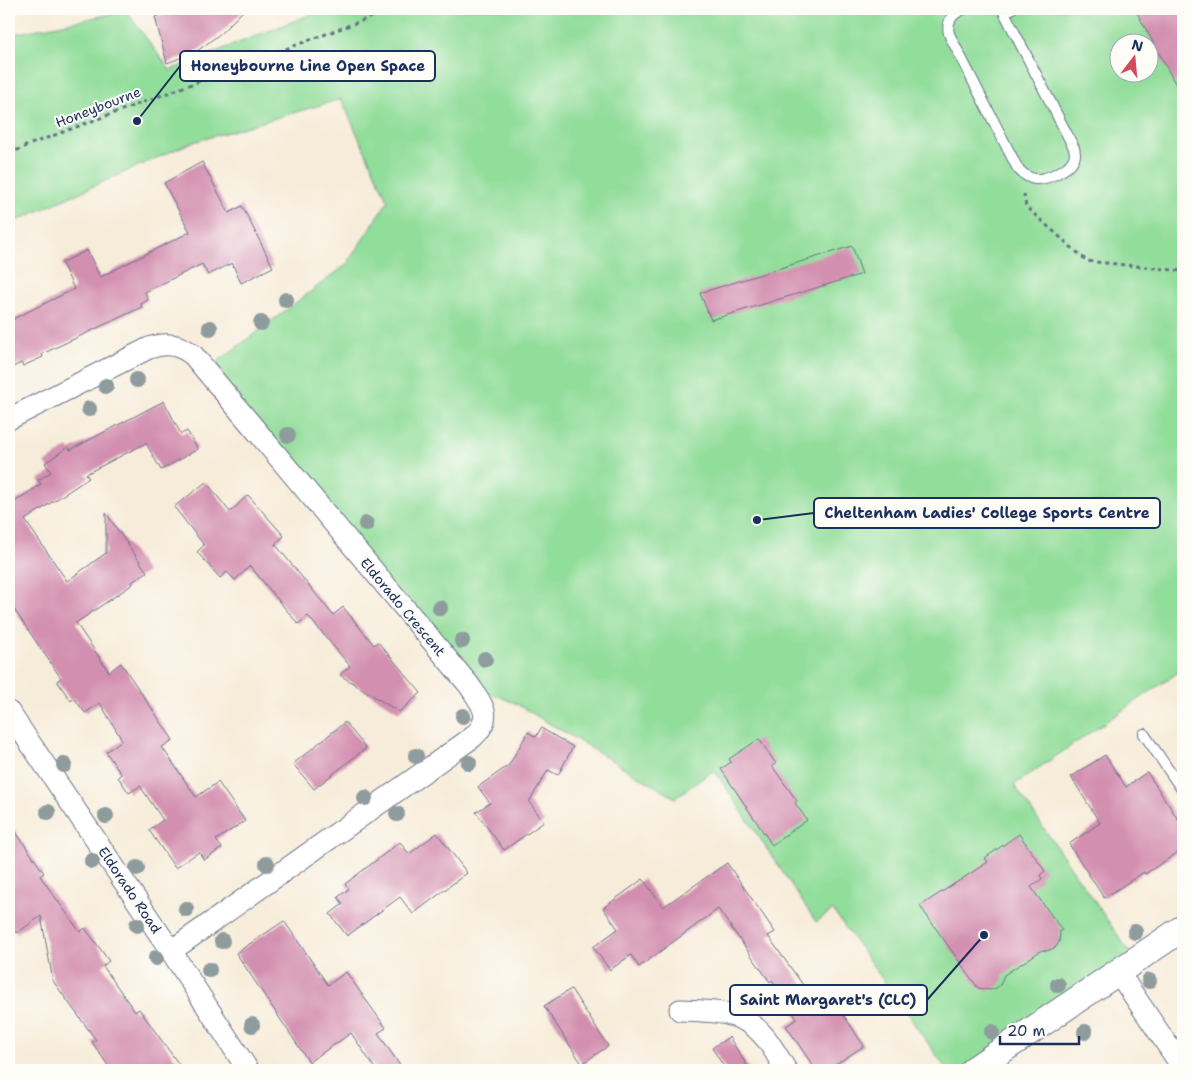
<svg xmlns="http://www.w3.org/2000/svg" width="1192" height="1079" font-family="'Shantell Sans',sans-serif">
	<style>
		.green { fill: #91dd9a; stroke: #56867c; fill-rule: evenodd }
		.building { fill: #d38fb0 }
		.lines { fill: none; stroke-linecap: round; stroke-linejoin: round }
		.service-casing { stroke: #687189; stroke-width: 12 }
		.minor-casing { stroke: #687189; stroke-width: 23 }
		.tertiary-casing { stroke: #687189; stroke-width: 28 }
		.path { stroke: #687189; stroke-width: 3; stroke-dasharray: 4 4; stroke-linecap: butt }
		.service { stroke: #fff; stroke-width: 10 }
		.minor { stroke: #fff; stroke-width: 21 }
		.tertiary { stroke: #fff; stroke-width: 26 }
		.tree { fill: #8e9c9e }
		.labels { text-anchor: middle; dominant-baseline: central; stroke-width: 4; stroke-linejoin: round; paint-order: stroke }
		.street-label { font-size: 14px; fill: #1b2f5e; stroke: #fdfcf7 }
		.leader { fill: none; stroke: #1b2f5e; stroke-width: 2 }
		.callout-dot { fill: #1b2f5e; stroke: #fdfcf7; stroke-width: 2 }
		.callout { fill: #fdfcf7; stroke: #1b2f5e; stroke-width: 2 }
		.callout-label { font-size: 15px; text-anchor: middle; font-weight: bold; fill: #1b2f5e }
	</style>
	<rect width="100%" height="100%" fill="#fdfcf7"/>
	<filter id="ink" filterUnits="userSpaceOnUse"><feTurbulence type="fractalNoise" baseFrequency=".02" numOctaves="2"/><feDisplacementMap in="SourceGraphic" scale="10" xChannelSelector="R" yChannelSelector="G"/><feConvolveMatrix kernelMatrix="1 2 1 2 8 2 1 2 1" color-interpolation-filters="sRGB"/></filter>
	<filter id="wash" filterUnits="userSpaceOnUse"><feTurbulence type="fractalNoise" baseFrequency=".0096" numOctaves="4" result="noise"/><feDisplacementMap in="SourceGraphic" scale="20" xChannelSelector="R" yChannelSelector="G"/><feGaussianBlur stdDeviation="1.12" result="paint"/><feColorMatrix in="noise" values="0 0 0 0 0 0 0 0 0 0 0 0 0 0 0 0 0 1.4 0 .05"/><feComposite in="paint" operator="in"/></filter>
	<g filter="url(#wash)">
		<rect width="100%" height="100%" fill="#f7ecd9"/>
		<path class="green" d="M324,9H1183V669L1014,785L1135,960L973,1070H947L833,910L816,922L714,770L675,798L515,703L469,685L205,371L346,265L388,201L341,99L190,143L9,224V35L126,11L170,70ZM1120,42H1150V72H1120Z"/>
		<g id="blocks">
			<path class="building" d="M175,9H245L221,33L196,52L167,63L155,17Z
				M1135,9H1183V98Z
				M202,162L229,213L242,206L273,267L241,283L232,263L208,275L202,264L145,292L148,300L141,304L142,307L42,354L43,357L23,366L21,363L9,369V321L74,289L62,263L87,250L100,277L190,232L164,183Z
				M852,246L862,274L711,320L700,293Z
				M164,401L181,434L187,431L198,449L161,470L146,443L86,474L89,478L25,520L67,581L106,553V513L147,572L132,582L133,584L76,623L109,672L121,663L173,740L162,747L196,797L218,782L245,821L216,840L222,848L204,860L199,852L175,868L149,830L163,820L140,786L129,793L118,777L121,774L106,752L122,740L100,703L85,713L74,698L71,701L57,681L61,678L9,602V497L13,503L41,484L38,480L51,472L45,463L68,447L70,450Z
				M206,482L230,512L248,495L284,536L275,544L333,615L343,607L374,645L378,642L421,693L399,712L340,675L350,666L308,616L298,624L250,566L235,580L227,572L220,578L197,552L204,545L174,507Z
				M345,722L366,748L314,789L293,764Z
				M541,728L573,747L558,775L548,770L529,802L544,822L504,850L476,812L490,803L478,787L509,765L528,732L536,737Z
				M759,739L776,764L772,766L797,801L795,803L807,820L772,845L721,769L731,762L729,759Z
				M1105,755L1126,787L1147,772L1183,827V849L1145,874L1144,872L1104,898L1069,844L1100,823L1071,777Z
				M9,822L44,873L40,876L80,932L85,928L109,961L103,966L135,1012L139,1009L183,1070H111L92,1042L96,1040L53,981L41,916L17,933L9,922Z
				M437,833L467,873L413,914L400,897L347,936L330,914L343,904L338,897L349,889L345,884L400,842L409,854Z
				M1019,834L1045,871L1040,875L1042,879L1031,887L1062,930L1059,932L1060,933L1059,942L1056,947L1047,951L1042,950L1004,975L1000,985L996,988L990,990L978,988L920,906L988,862L985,858Z
				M727,863L775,932L768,936L808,992L818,1005L831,996L864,1046L827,1070H816L786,1026L797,1019L772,980L770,982L718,909L639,967L631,955L610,970L593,947L618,929L603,908L643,879L663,907Z
				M284,921L328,985L346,972L386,1028L378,1033L403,1070H376L351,1033L309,1062L236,953Z
				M571,989L608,1046L582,1064L544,1006Z
				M729,1037L750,1070H726L712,1048Z"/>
		</g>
	</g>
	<g filter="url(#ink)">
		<use href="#blocks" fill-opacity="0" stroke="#687189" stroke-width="1"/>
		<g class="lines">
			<g class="service-casing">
				<path id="service" d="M964,9C952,14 946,21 949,34L1018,169C1023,174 1028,178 1035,179C1046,180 1068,170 1073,160C1076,156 1075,153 1074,148L1004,12L1011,9
					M1144,734L1183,791"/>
			</g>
			<g class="minor-casing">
				<path id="minor" d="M9,419L149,348C166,342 179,344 193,355L469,685C483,706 494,717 473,737L171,951
					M9,712L171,951L248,1070
					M1118,972L1183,1068
					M680,1010C710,1011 742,1010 763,1035C772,1045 779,1059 786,1070"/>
			</g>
			<g class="tertiary-casing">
				<path id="tertiary" d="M973,1070L1183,928"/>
			</g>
			<path class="path" d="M9,154L28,145L393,9
				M1024,194L1026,207L1087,261L1183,271"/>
			<use href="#service" class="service"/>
			<use href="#minor" class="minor"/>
			<use href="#tertiary" class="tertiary"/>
		</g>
		<g class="tree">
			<circle cx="286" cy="300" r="8"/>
			<circle cx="261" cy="323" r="8"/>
			<circle cx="210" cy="328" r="8"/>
			<circle cx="137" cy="380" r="8"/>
			<circle cx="106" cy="386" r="8"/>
			<circle cx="89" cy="409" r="8"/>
			<circle cx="288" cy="435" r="8"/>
			<circle cx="366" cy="524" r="8"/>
			<circle cx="440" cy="608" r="8"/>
			<circle cx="462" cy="641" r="8"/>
			<circle cx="485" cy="659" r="8"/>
			<circle cx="463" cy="716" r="8"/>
			<circle cx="416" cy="756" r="8"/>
			<circle cx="469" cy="763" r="8"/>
			<circle cx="64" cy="765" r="8"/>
			<circle cx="365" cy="798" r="8"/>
			<circle cx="48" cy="812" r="8"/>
			<circle cx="397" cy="814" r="8"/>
			<circle cx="106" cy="816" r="8"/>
			<circle cx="92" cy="861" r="8"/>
			<circle cx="267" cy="864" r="8"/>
			<circle cx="137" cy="868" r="8"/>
			<circle cx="186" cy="909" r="8"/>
			<circle cx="137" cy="925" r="8"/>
			<circle cx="1135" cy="932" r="8"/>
			<circle cx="222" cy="941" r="8"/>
			<circle cx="156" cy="958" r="8"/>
			<circle cx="209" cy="970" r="8"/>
			<circle cx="1149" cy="981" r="8"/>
			<circle cx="1058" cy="985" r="8"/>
			<circle cx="252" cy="1025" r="8"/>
			<circle cx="992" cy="1032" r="8"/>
			<circle cx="1085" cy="1032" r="8"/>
		</g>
	</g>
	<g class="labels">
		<g class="street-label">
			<text transform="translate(98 107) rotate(-21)">Honeybourne</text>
			<text transform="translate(403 607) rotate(50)">Eldorado Crescent</text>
			<text transform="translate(130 890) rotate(56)">Eldorado Road</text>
		</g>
	</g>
	<path class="leader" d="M137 121L180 66M757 520L814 513M984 935L927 1000"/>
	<g class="callout-dot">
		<circle cx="137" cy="121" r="5"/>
		<circle cx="757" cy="520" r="5"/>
		<circle cx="984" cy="935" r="5"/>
	</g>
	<g class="callout">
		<rect x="180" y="51" width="255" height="30" rx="5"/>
		<rect x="814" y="498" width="346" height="30" rx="5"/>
		<rect x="730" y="985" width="197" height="30" rx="5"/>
	</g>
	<g class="callout-label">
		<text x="308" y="71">Honeybourne Line Open Space</text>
		<text x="987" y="518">Cheltenham Ladies' College Sports Centre</text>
		<text x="828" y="1005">Saint Margaret's (CLC)</text>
	</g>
	<rect width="1192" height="1079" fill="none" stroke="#fdfcf7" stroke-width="30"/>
	<g transform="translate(1134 58) rotate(16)"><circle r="24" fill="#fdfcf7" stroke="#a3aaba"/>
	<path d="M0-4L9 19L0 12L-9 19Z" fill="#d1495b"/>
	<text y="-8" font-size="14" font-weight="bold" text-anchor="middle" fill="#1b2f5e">N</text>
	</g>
	<path d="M1000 1036v8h79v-8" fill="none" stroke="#1b2f5e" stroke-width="2.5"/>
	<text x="1007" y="1036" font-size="15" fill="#1b2f5e" stroke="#fdfcf7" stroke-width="4" paint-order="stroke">20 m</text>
</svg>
